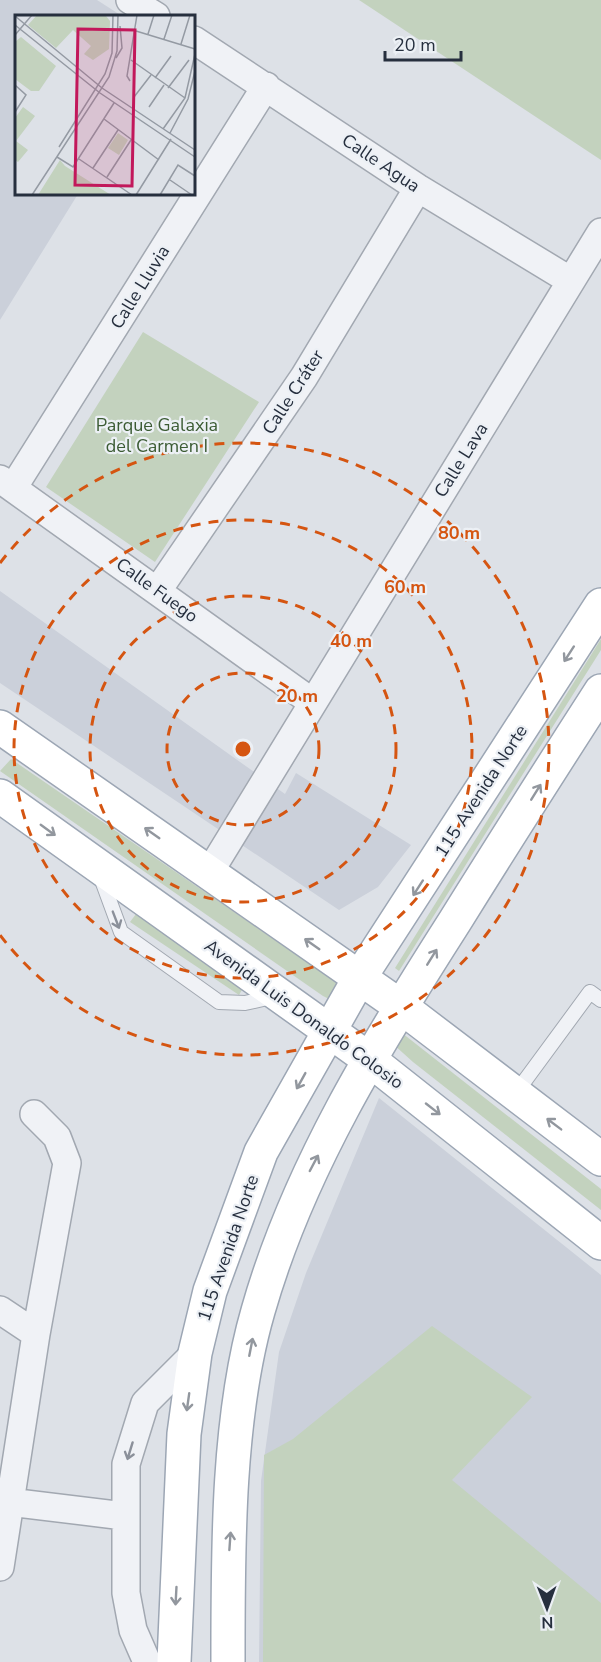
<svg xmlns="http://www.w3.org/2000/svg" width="601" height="1662" font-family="'Nunito Sans',sans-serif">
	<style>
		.built { fill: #cbd0da }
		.green { fill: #c3d2be }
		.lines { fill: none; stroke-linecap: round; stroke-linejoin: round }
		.lane-casing { stroke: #a2a8b1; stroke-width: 16 }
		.street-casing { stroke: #a2a8b1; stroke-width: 30 }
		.primary-casing { stroke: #9ca6b4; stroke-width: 36 }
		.lane { stroke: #f0f2f6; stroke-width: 14 }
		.street { stroke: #f0f2f6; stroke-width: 27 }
		.primary { stroke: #fff; stroke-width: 33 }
		.oneway { stroke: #92979e }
		.oneway2 { stroke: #8b909a }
		.ring { fill: none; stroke: #d55511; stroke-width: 3; stroke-dasharray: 10 8 }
		.labels { text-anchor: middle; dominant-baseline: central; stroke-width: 4.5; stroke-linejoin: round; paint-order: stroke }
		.street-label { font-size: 18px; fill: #262f3e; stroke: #ecf0f5 }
		.park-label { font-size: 18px; fill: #3b5b33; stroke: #ecf0f5 }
		.inset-road { fill: none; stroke: #949aa3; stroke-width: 1.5 }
		.view { fill: #c2185b; fill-opacity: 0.15; stroke: #c2185b; stroke-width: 3 }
		.inset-edge { fill: none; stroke: #262f3e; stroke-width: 3 }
		.centre { fill: #d55511; stroke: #ecf0f5; stroke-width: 3 }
		.ring-label { font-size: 18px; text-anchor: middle; font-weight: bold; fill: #d55511; stroke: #ecf0f5; stroke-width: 4.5; stroke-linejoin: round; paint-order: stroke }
	</style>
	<rect width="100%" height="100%" fill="#dde1e7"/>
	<path class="built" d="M0,0H97L122,16H16V194H78L0,320Z
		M0,591L285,794L296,773L411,845L378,887L339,910L0,683Z
		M379,1098L601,1275V1662H259L261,1481L279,1352L306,1273Z"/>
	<path class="green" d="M359,0H601V160Z
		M143,332L259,402L155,562L46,487Z
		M601,639V650L399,971L395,968Z
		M11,759L342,986L331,1000L323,996L0,771Z
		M136,914L243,988L239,995L130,922Z
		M402,1033L601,1189V1210L413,1062L393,1044Z
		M432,1326L532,1397L452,1480L601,1603V1662H263L264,1455L293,1439Z"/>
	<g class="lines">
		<g class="lane-casing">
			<path id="lane" d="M100,875L121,932L219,1002L245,1003L276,996
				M515,1094L590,992L601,1000"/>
		</g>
		<g class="street-casing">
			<path id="street" d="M130,0L156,16
				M194,40L418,188L571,281
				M0,479L312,702
				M13,488L266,86
				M158,590L304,377L418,188
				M209,873L601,232
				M0,1310L36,1334
				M9,1502L124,1516
				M0,1567L36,1334L67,1163L57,1137L34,1114
				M147,1662L133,1630L126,1593V1464L145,1403L195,1353"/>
		</g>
		<g class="primary-casing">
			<path id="primary" d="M0,727L400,1006L601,1159
				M0,796L370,1060L601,1243
				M174,1662L184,1434L195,1353L210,1291L261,1152L360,977L601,605
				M228,1662C228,1551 227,1418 258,1311C298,1170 377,1043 455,921C503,844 552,767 601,691"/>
		</g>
		<use href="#lane" class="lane"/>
		<use href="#street" class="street"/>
		<use href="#primary" class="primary"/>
	</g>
	<defs><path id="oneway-shaft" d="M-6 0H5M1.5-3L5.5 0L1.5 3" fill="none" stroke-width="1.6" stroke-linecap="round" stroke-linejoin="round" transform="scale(1.5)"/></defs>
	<g class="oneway">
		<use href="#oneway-shaft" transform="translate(569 654) rotate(123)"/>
		<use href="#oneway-shaft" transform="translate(536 792) rotate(-58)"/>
		<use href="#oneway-shaft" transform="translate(48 830) rotate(36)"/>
		<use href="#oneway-shaft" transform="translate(152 833) rotate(-145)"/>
		<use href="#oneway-shaft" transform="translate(418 888) rotate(123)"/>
		<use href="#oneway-shaft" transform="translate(312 944) rotate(-145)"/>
		<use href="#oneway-shaft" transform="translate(432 957) rotate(-58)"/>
		<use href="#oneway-shaft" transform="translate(301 1081) rotate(119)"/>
		<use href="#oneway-shaft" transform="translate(433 1109) rotate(38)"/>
		<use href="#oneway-shaft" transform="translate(554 1124) rotate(-143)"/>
		<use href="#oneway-shaft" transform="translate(314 1163) rotate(-62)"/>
		<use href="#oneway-shaft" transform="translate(251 1347) rotate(-79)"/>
		<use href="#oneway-shaft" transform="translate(188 1402) rotate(98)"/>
		<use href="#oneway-shaft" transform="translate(230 1541) rotate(-86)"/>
		<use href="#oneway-shaft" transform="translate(176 1596) rotate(93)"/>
	</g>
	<g class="oneway2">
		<use href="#oneway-shaft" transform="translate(116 920) rotate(69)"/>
		<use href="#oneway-shaft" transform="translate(130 1451) rotate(107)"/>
	</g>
	<g class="ring">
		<circle cx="243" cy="749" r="76"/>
		<circle cx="243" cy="749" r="153"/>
		<circle cx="243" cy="749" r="229"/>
		<path d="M0 563A306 306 0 1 1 0 935"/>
	</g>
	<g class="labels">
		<g class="street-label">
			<text transform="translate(381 163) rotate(34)">Calle Agua</text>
			<text transform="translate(140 287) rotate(-58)">Calle Lluvia</text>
			<text transform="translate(293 392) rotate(-57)">Calle Cráter</text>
			<text transform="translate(461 460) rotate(-58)">Calle Lava</text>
			<text transform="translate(157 590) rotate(36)">Calle Fuego</text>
			<text transform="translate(481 791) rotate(-57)">115 Avenida Norte</text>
			<text transform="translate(304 1014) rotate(36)">Avenida Luis Donaldo Colosio</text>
			<text transform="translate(228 1248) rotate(-71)">115 Avenida Norte</text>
		</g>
		<g class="park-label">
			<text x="157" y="425">Parque Galaxia<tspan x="157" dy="21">del Carmen I</tspan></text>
		</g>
	</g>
	<g transform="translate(15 15)">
		<rect width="180" height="180" fill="#dde1e7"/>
		<path d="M22,0L91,1L95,6L94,34L78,45L69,39L76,31L58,15L41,33L13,10ZM6,22L41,51L24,76H16L0,64V27ZM8,92L20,101L1,126L13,135L3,147L0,145V103ZM103,118L113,125L104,140L93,133ZM45,145L50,151L96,180H23Z" fill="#c3d2be"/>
		<path class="inset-road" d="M0,1L87,73L180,135M0,10L85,78L180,142M121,16L180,34M133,19L139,0M0,20L17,0M149,24L157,0M166,29L175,0M101,43L107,33L105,11M116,45L170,83M140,63L156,41M115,66L112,61L122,0M0,70L11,80L0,97M153,73L174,45M119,82L136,60M134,92L149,70M89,104L144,145M148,114L170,83L180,39M155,118L173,84L180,56M44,132L90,59L97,38L98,0M42,142L58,152L99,88M64,144L117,180M78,153L103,115M92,162L116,125M155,165L177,180M17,180L94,62L102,36L103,0M121,180L156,124M145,180L163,150L180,161"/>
		<path class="view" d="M63,14L120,15L117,171L60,170Z"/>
		<rect width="180" height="180" class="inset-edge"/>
	</g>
	<circle cx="243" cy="749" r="9" class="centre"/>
	<g class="ring-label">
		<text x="459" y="539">80 m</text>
		<text x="405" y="593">60 m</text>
		<text x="351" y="647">40 m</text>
		<text x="297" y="702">20 m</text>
	</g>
	<g transform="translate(547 1608) rotate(179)" stroke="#ecf0f5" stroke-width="4.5" paint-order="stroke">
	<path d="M0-4.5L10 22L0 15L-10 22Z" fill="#262f3e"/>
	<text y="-9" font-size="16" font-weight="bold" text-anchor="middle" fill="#262f3e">N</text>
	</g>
	<path d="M385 51v9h76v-9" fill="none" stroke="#262f3e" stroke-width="3"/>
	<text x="394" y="51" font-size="18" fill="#262f3e" stroke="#ecf0f5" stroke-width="4.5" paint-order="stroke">20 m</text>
</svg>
